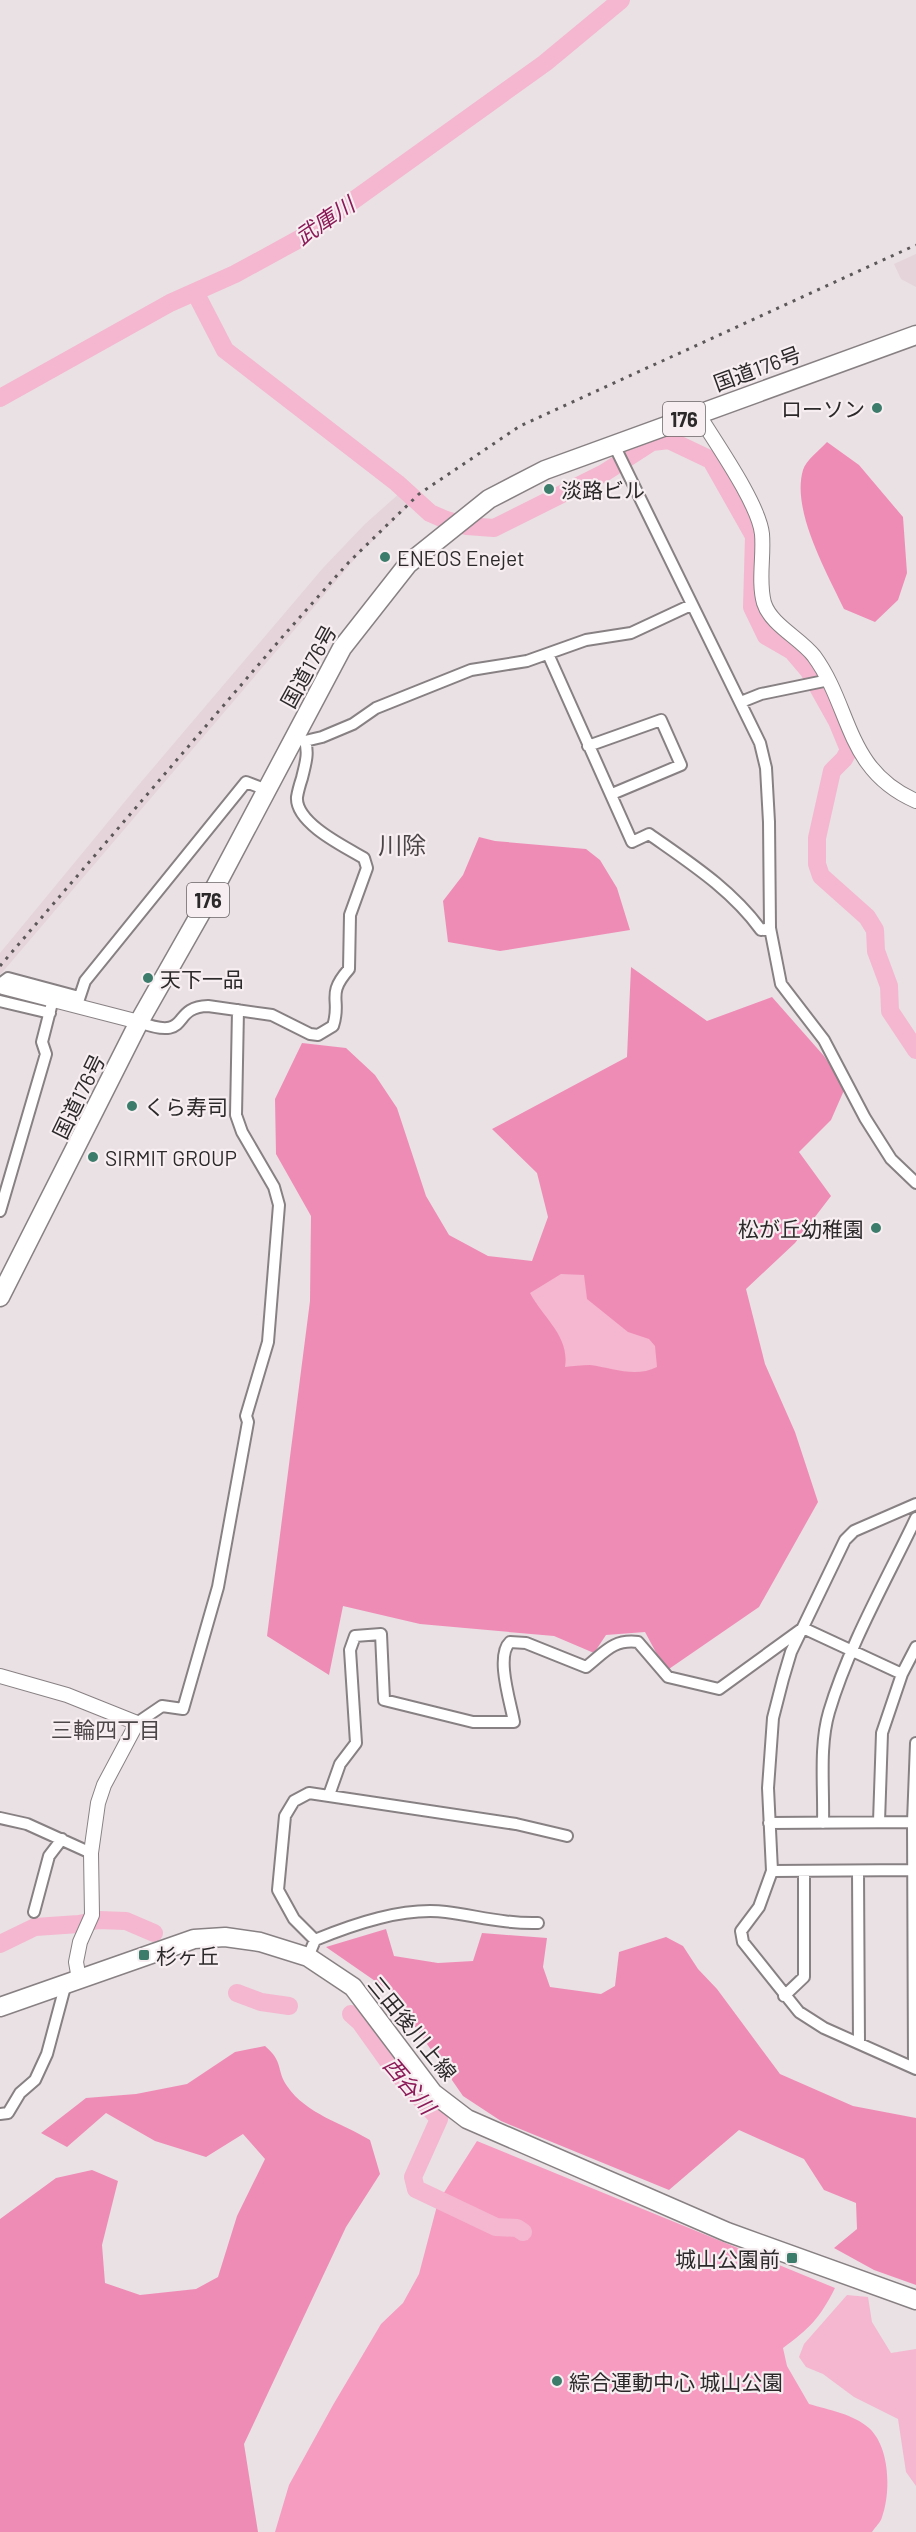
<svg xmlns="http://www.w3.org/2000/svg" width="916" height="2532" font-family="Barlow,'Noto Sans JP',sans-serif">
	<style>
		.built { fill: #e5d4da }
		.green { fill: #f69cc1 }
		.forest { fill: #ef8cb6 }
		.water { fill: #f4b7cf }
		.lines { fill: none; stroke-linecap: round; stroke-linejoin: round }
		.river { stroke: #f4b7cf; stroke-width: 18 }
		.minor-casing { stroke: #888183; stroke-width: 14 }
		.tertiary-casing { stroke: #888183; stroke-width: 16 }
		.primary-casing { stroke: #888183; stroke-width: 21 }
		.trunk-casing { stroke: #888183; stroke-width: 21 }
		.minor { stroke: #fff; stroke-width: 10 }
		.tertiary { stroke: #fff; stroke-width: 14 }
		.primary { stroke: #fff; stroke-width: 18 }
		.trunk { stroke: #fff; stroke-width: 18 }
		.rail { stroke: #5c5859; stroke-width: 3; stroke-dasharray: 3 6; stroke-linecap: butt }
		.poi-dot { fill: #3c7c6a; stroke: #f7eef1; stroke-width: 2 }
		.labels { text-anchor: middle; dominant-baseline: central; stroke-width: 4.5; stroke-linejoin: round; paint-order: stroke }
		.shield { fill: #f7eef1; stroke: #696466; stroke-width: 1.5 }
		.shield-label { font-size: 20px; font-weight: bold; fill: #2c292a }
		.street-label { font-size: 21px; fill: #2c292a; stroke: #f7eef1 }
		.poi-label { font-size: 21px; fill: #2c292a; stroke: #f7eef1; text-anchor: start }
		.water-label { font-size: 22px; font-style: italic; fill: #8c1957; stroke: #f7eef1 }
		.neighbourhood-label { font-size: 22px; fill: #4d4648; stroke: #f7eef1 }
		.quarter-label { font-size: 24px; fill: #4d4648; stroke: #f7eef1 }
	</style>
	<rect width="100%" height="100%" fill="#eae1e4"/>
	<path class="built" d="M916,254V287L901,279L894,264Z
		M401,492L411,504L360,553L0,975V953L136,788L323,568L365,524Z"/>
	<path class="green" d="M477,2141L835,2288C820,2318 809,2329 783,2348L787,2366L809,2404C829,2410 853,2414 869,2428C890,2447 891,2492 882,2517C881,2522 875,2527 872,2532H275L289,2485L333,2405L381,2324L403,2303L419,2274L438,2202Z"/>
	<path class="forest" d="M827,442L859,465L903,517L907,573L898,600L875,622L844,609C827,573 791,510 803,470C806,460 820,450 827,442Z
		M479,837L495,841L586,849L600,860L617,888L630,930L500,951L448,942L443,901L463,875Z
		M631,967L707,1021L772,997L824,1056L845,1088L831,1120L799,1152L831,1196L795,1243L746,1289L765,1364L795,1432L818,1502L759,1607L666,1671L645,1632L606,1635L594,1653L554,1636L420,1624L343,1606L329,1675L267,1636L310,1301L311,1216L276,1154L275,1099L302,1043L346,1048L375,1075L397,1108L426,1196L449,1235L488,1256L532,1261L548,1217L537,1173L492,1129L627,1057Z
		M386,1929L394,1956L438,1963L473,1961L482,1933L547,1938L543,1967L550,1987L601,1994L615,1986L619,1952L666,1937L683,1946L698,1969L717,1989L780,2074L853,2106L916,2118V2285L874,2270L834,2248L857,2229L856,2203L824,2190L804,2159L739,2130L669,2190L501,2121L463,2096L391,1992L326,1947Z
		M265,2046C284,2062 276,2070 287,2086C306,2114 342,2123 370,2140L380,2174L346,2227L244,2444L258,2532H0V2219L56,2178L92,2170L118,2181L102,2245L105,2283L140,2295L196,2289L218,2277L237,2216L265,2159L243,2134L206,2157L155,2141L106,2113L67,2147L41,2133L86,2098L136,2094L187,2084L235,2052Z"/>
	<path class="water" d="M561,1274L584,1275L587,1299L628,1332L649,1339L655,1346L657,1367C635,1378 613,1368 590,1365C582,1365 573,1366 565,1367C570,1336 543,1318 530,1293Z
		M847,2295L868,2297L872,2322L891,2353L916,2349V2486L906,2472L898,2419L854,2397L823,2374L806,2367L799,2357L804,2344Z"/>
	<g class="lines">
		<path class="river" d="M195,292L225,350L397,483L430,513L446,520L467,526L494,528L604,473L652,442L669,440L711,460L754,536L752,607L766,636L792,651L809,671L837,721L849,750L844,759L832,771L817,838V864L821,876L867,917L875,930L876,951L889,986L890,1011L916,1050
			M0,398L170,303L235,274L301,238L545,63L621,0
			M0,1944L35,1927L79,1924L98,1920L126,1921L154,1933
			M237,1993L261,2002L289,2006
			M351,2014L360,2022L395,2071L439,2119L413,2177L416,2189L496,2227L517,2228L523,2232"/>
		<g class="minor-casing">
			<path id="minor" d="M614,445L760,743L766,768L769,822L770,928L781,984L824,1040L865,1118L891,1159L916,1183
				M548,654L632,842L649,834C690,863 731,889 761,930L770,928
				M741,702L761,694L829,680
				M299,739L305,741L322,737L353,724L376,708L471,670L527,661L586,640L631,633L691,605
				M588,746L661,720L681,765L612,794
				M0,984L8,978L79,997
				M0,1001L50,1013
				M77,1005L85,981L246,782L267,790
				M139,1022C193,1042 169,1007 208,1006L272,1015L310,1034L318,1035L333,1026C342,999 325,996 349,969L350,915L367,868L364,858C345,847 295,823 297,797C298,791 300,784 302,778C305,765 309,754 305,741
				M0,1211L46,1054L42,1042L53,999
				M916,1504L854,1531L845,1540L791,1652L783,1679L773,1718L768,1788L772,1871L759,1907L741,1931L743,1942L799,2012L824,2028L916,2069
				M803,1628L902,1674
				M137,1723L162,1706L183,1709L218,1587L248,1422L246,1416L268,1342L279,1205L274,1187L242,1132L236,1115L238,1010
				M329,1795L340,1764L356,1743L350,1650L355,1636L381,1634L384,1700L473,1722H514C511,1704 495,1656 510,1642L526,1643L586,1667C605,1652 613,1639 638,1642L668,1677L719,1689L803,1628
				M0,1818L27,1824L91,1853
				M879,1822L882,1733L902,1674L916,1647
				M769,1823L913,1822
				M823,1823C824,1787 819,1746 829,1712C849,1645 886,1581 916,1518
				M772,1871L916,1870
				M858,1871L859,2043
				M34,1912L49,1856L62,1839
				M315,1940L294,1919L278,1890L285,1816L294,1801L309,1793L516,1824L567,1836
				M308,1957L315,1940C354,1924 403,1907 446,1912C477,1916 506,1924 538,1923
				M784,1996L804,1977V1871
				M914,2068L913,1822L916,1743
				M0,2114L8,2113L20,2093L35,2080L47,2054L66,1983"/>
		</g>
		<g class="tertiary-casing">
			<path id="tertiary" d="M698,414C715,442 759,504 762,534C764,557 758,581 764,603C771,625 800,638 814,656C852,708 845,770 916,801
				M3,987L139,1022
				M0,1676L67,1695L137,1723L104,1785L98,1803L91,1853L92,1915L80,1942L76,1962L79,1979"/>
		</g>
		<g class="primary-casing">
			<path id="primary" d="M0,2007L194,1939L225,1937L260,1942L308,1957L353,1987L433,2093L467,2119L727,2232L916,2300"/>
		</g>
		<g class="trunk-casing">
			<path id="trunk" d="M0,1297L139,1022L211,895L342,648L408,564L489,499L545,470L916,335"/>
		</g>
		<use href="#minor" class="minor"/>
		<use href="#tertiary" class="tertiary"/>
		<use href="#primary" class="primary"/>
		<use href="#trunk" class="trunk"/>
		<path class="rail" d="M0,966L284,635L349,562L419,494L520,426L916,245"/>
	</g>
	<g class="poi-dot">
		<circle cx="877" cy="408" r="6"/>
		<circle cx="549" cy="489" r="6"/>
		<circle cx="385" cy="557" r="6"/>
		<circle cx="148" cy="978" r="6"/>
		<circle cx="132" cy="1106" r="6"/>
		<circle cx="93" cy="1157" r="6"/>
		<circle cx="876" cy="1228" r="6"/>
		<rect x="138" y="1949" width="12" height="12" rx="3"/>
		<rect x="786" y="2252" width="12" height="12" rx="3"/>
		<circle cx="557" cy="2381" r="6"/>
	</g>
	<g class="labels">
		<g class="shield">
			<rect x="663" y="402" width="42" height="34" rx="4.5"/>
			<rect x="187" y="883" width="42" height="34" rx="4.5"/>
		</g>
		<g class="shield-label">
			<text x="684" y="419">176</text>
			<text x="208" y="900">176</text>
		</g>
		<g class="street-label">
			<text transform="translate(757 368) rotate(-20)">国道176号</text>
			<text transform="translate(308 666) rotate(-61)">国道176号</text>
			<text transform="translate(78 1096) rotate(-64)">国道176号</text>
			<text transform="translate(413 2028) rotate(51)">三田後川上線</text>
		</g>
		<g class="poi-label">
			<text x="865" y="408" text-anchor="end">ローソン</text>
			<text x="561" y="489">淡路ビル</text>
			<text x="397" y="557">ENEOS Enejet</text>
			<text x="160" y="978">天下一品</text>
			<text x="144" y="1106">くら寿司</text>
			<text x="105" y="1157">SIRMIT GROUP</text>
			<text x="864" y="1228" text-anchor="end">松が丘幼稚園</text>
			<text x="156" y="1955">杉ヶ丘</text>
			<text x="780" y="2258" text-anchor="end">城山公園前</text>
			<text x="569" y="2381">綜合運動中心 城山公園</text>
		</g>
		<g class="water-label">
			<text transform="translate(324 220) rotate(-34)">武庫川</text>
			<text transform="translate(410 2085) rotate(50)">西谷川</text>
		</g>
		<g class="neighbourhood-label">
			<text x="106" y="1729">三輪四丁目</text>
		</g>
		<g class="quarter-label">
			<text x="402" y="844">川除</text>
		</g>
	</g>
</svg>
